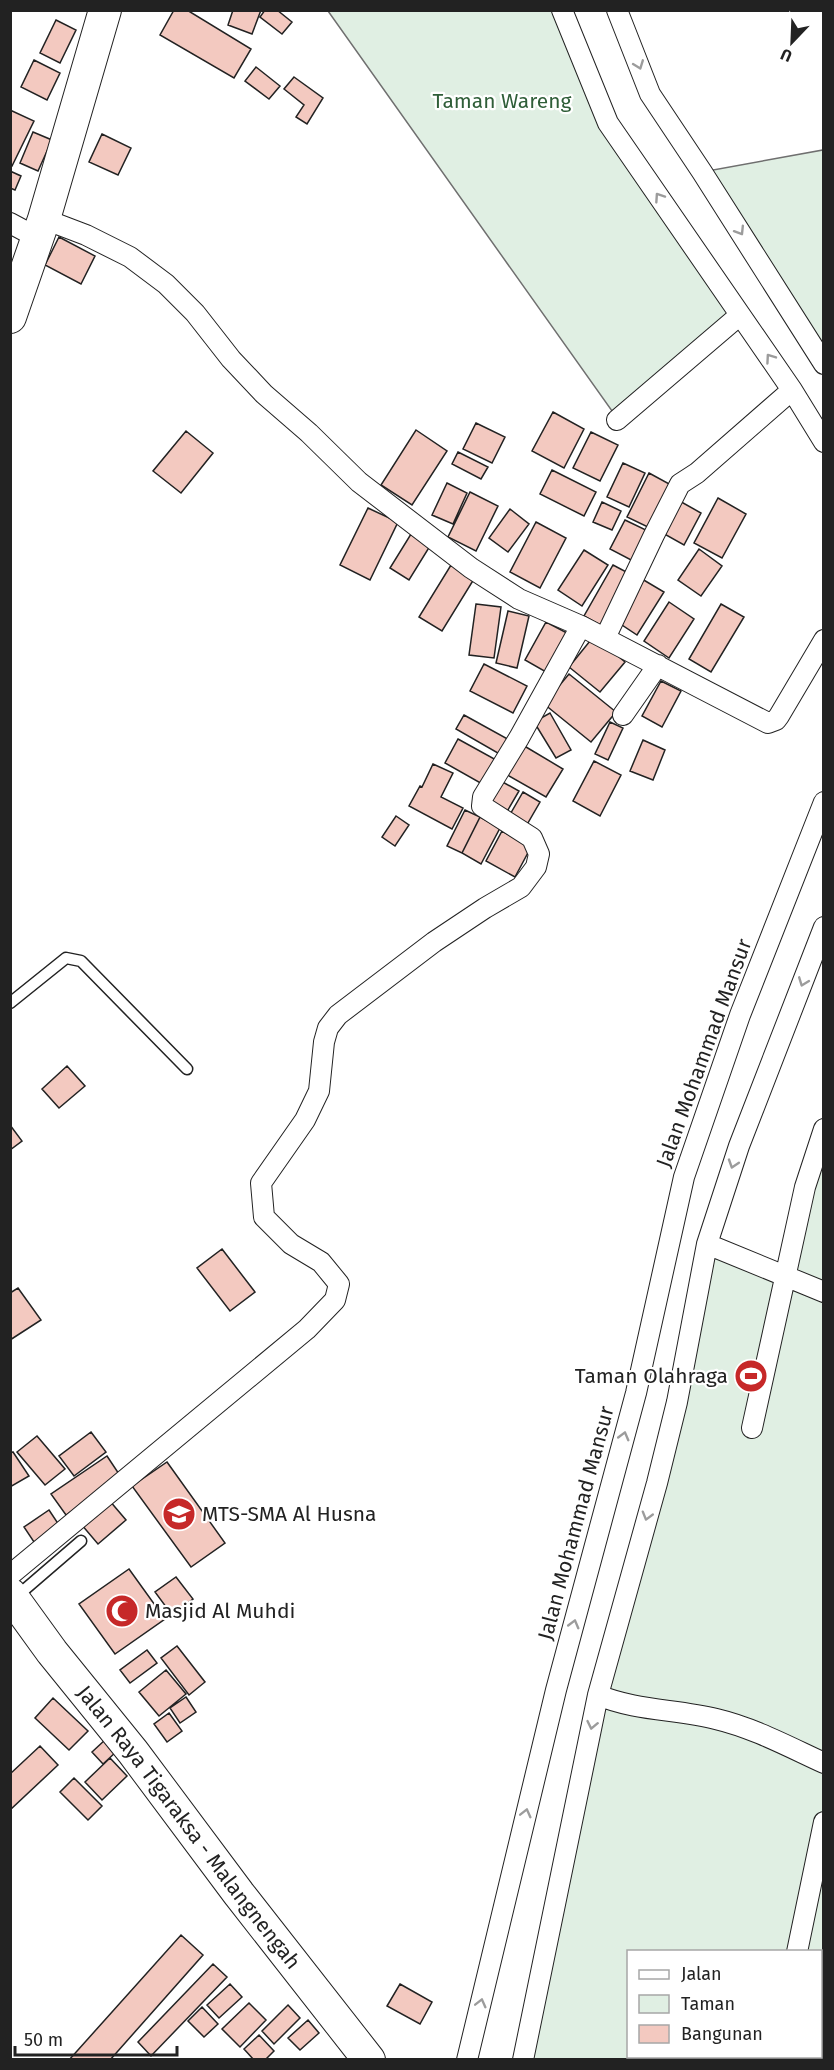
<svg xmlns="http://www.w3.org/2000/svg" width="834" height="2070" font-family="'Fira Sans',sans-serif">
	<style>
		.green { fill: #e0efe3; stroke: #6f6f6f; stroke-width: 1.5; fill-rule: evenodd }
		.building { fill: #f3c9c0; stroke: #222; stroke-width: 1.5 }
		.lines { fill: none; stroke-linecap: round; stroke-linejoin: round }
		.lane-casing { stroke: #222; stroke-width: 13 }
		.street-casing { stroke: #222; stroke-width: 22 }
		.primary-casing { stroke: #222; stroke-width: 34 }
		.lane { stroke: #fff; stroke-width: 10 }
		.street { stroke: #fff; stroke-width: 20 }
		.primary { stroke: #fff; stroke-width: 32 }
		.oneway { stroke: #9c9c9c }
		.labels { text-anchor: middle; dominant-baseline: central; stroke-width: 4.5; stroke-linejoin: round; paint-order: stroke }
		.park-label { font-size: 21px; fill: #2f5e38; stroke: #fff }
		.street-label { font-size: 21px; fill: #222; stroke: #fff }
		.poi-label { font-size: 21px; fill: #222; stroke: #fff; text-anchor: start }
	</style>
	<rect width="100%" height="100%" fill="#fff"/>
	<path class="green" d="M328,11H562L608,123L736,309L612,411Z
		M823,150V364L702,172Z
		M823,1130V2059L520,2060L707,1244L784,1276ZM628,1952H820V2056H628Z"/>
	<path class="building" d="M174,10H187L251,49L234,78L160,35Z
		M233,10H261L252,34L228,25Z
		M265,10H277L292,22L282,34L260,17Z
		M56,20L76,30L60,63L40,53Z
		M34,60L60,73L47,100L21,87Z
		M256,67L280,86L269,99L245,81Z
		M294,77L323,98L307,124L296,117L304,105L284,89Z
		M10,110L34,121L12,166L10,165Z
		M33,132L52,140L38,171L20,163Z
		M102,134L131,148L118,175L89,162Z
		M10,171L21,176L15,190L10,188Z
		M59,237L95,256L81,284L45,265Z
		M553,412L584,429L564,468L532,451Z
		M476,423L505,437L492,463L463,449Z
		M416,430L447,451L412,505L381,485Z
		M186,431L213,453L181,493L153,471Z
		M591,432L618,445L600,481L573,468Z
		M458,452L488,467L481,479L452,464Z
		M623,463L645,473L629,507L607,497Z
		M552,470L596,492L584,516L540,494Z
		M649,473L673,486L652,529L627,517Z
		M447,483L467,493L453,524L432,515Z
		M470,492L498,506L476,551L448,537Z
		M718,498L746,514L722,558L694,543Z
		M676,499L701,513L684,545L659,531Z
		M602,502L621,511L612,530L593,522Z
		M368,508L398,522L370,580L340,565Z
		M510,509L529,524L508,552L489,538Z
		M625,520L648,531L633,561L610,549Z
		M536,522L566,538L540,588L510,572Z
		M411,534L430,546L409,580L390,568Z
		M699,549L722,566L701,596L678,580Z
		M584,550L608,565L582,606L558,590Z
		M451,565L474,579L442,631L419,617Z
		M613,565L634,576L605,628L584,616Z
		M642,579L664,592L637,635L616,621Z
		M669,602L694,619L669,658L644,641Z
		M476,604L501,607L494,658L469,655Z
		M721,604L744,617L711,672L689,659Z
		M508,611L529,616L517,668L496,663Z
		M546,622L567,633L546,672L525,660Z
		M594,636L625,662L600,692L569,667Z
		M484,664L527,686L513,713L470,691Z
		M569,674L616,712L591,742L544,704Z
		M661,681L681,691L662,727L642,716Z
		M550,713L571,750L556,758L534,722Z
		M464,715L511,741L503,756L456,729Z
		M610,722L623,728L608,760L595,754Z
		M458,739L498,761L484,785L445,763Z
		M643,740L665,750L653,780L630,771Z
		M521,744L563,769L546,797L504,773Z
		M594,761L621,775L600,816L573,801Z
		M433,764L453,773L441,797L463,808L452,829L409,806L420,786L422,787Z
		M499,780L519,791L505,815L486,804Z
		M523,792L540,802L525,828L508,818Z
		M465,810L480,817L462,853L447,846Z
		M396,816L409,825L395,846L382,837Z
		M480,817L500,828L481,864L462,853Z
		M502,831L531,847L515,877L486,861Z
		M67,1066L85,1086L59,1108L42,1089Z
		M10,1125L22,1141L10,1150Z
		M222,1249L255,1292L230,1311L197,1268Z
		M18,1288L41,1320L10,1340V1293Z
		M91,1432L106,1452L74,1476L59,1456Z
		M37,1436L65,1469L45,1485L17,1452Z
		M13,1452L29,1476L10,1487V1453Z
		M107,1456L121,1477L66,1515L51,1494Z
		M167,1462L225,1543L191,1567L132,1486Z
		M109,1500L126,1520L98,1544L81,1524Z
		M49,1510L63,1531L38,1548L24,1527Z
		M129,1569L165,1619L115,1654L79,1604Z
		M176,1577L193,1599L172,1615L155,1592Z
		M177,1646L205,1682L189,1695L161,1658Z
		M147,1650L157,1663L130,1683L120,1670Z
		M166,1670L186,1694L159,1716L139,1692Z
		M186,1697L196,1712L180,1723L170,1708Z
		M53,1698L88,1731L69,1750L35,1718Z
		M169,1713L182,1731L167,1742L154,1724Z
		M106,1739L117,1751L103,1764L92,1752Z
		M40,1746L58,1765L10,1810V1774Z
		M110,1758L127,1776L102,1800L85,1782Z
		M74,1778L102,1806L88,1820L60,1792Z
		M181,1935L203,1955L110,2060H69Z
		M213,1964L227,1977L151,2056L138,2042Z
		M230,1984L242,1997L219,2018L207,2005Z
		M400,1984L432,2002L420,2024L387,2006Z
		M249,2003L266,2020L240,2047L222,2029Z
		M288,2005L300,2018L274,2044L262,2031Z
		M202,2007L218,2024L204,2037L188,2021Z
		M308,2020L319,2033L300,2050L288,2038Z
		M259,2035L274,2051L265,2060H254L244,2049Z"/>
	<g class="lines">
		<g class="lane-casing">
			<path id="lane" d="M10,1003L66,958L81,961L187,1069
				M16,1597L81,1541"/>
		</g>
		<g class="street-casing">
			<path id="street" d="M562,10L608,123L792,390L824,442
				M617,10L650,94L702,172L824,364
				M44,219L86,235L130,257L166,284L195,313L231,359L264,394L309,433L359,482L471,568L519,599L581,626L768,723L776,720L779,716L824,640
				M10,223L38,238
				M617,420L740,315
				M605,638L654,535L680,484L697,473L792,390
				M623,715L658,665
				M707,1244L824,1292
				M752,1428L805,1187L824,1129
				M10,1575L307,1329L335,1300L339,1284L321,1262L291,1244L264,1217L261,1183L305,1120L319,1091L324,1042L328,1028L338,1015L434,942L485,908L521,887L536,867L539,854L532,838L482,806L483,797L519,738L581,626
				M598,1695C636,1711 677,1709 716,1719C754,1728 789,1747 824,1763
				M797,1952L824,1822
				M467,2060L556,1690L636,1393L684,1177L740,1015L824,802
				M523,2060L598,1695L657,1483L677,1402L707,1244L739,1146L824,927
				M775,2060L776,2056"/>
		</g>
		<g class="primary-casing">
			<g id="primary">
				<path d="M10,317L44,219L105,10"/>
				<path id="s1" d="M10,1594L52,1652L133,1752L239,1894L369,2060"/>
			</g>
		</g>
		<use href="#lane" class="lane"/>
		<use href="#street" class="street"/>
		<use href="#primary" class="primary"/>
	</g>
	<defs><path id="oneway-chevron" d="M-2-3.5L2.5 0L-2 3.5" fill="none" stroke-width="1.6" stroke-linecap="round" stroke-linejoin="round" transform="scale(1.5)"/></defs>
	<g class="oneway">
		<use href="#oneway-chevron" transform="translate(639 65) rotate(69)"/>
		<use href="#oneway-chevron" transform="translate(659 197) rotate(-124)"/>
		<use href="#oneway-chevron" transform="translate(740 231) rotate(58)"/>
		<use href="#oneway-chevron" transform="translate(770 358) rotate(-125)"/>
		<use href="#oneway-chevron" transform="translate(803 982) rotate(111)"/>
		<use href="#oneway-chevron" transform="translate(733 1164) rotate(108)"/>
		<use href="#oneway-chevron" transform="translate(624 1436) rotate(-75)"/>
		<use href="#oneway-chevron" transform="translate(647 1516) rotate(106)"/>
		<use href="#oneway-chevron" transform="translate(574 1624) rotate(-75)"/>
		<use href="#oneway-chevron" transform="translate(592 1725) rotate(102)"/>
		<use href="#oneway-chevron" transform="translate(526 1813) rotate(-76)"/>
		<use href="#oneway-chevron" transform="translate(481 2003) rotate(-76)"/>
	</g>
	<defs>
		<g id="stadium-disc" transform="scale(1.725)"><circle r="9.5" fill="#c62828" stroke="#fff"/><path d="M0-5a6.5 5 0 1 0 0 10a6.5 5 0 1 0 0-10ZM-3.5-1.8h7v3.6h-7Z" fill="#fff"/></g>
		<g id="school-disc" transform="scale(1.725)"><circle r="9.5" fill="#c62828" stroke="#fff"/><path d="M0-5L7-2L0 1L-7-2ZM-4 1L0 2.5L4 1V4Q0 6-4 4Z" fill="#fff"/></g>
		<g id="mosque-disc" transform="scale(1.725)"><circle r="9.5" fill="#c62828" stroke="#fff"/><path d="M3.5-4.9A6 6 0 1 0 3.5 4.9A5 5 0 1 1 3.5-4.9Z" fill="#fff"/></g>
	</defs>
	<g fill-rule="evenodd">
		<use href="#stadium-disc" x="751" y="1376"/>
		<use href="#school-disc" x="179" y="1514"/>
		<use href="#mosque-disc" x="122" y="1611"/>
	</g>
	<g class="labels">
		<g class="park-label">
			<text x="502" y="101">Taman Wareng</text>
		</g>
		<g class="street-label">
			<text transform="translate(704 1053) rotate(-70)">Jalan Mohammad Mansur</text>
			<text transform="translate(576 1523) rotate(-75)">Jalan Mohammad Mansur</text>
			<text stroke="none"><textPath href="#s1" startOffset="294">Jalan Raya Tigaraksa - Malangnengah</textPath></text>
		</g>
		<g class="poi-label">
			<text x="728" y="1376" text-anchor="end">Taman Olahraga</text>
			<text x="202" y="1514">MTS-SMA Al Husna</text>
			<text x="145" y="1611">Masjid Al Muhdi</text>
		</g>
	</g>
	<rect width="834" height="2070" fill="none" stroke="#222222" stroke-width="24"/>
	<rect x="627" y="1950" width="195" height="108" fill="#ffffff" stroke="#a7a7a7" stroke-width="1.5"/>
	<rect x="639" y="1970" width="30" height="9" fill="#ffffff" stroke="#a7a7a7" stroke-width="1.5"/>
	<text x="681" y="1980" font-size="18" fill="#222222">Jalan</text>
	<rect x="639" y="1995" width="30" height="18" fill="#e0efe3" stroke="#a7a7a7" stroke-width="1.5"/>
	<text x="681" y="2010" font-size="18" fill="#222222">Taman</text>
	<rect x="639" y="2025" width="30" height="18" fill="#f3c9c0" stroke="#a7a7a7" stroke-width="1.5"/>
	<text x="681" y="2040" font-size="18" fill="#222222">Bangunan</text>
	<g transform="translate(792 42) rotate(203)" stroke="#ffffff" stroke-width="4.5" paint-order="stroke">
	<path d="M0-4.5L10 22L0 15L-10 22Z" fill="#222222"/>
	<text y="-9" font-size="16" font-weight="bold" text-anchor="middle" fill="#222222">U</text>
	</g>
	<path d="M15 2046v9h162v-9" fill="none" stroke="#222222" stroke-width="3"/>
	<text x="24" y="2046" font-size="18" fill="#222222" stroke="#ffffff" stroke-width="4.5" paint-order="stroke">50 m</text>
</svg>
